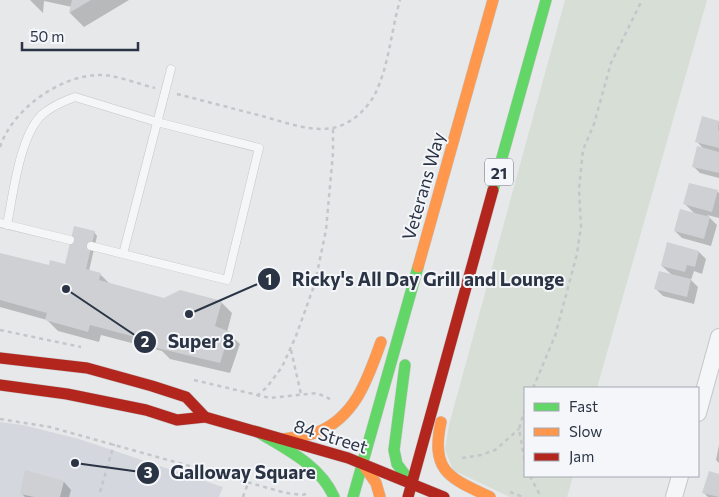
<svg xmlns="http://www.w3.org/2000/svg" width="719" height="497" font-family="Commissioner,sans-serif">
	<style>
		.built { fill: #d4d7dd }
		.green { fill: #d6ded6 }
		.shadow { fill: #0003 }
		.building { fill: #ced0d3 }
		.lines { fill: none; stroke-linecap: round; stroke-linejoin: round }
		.lane-casing { stroke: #c4c6c8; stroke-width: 9 }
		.street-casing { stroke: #c4c6c8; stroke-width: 18 }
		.fast-casing { stroke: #c4c6c8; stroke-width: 12 }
		.slow-casing { stroke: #c4c6c8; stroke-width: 12 }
		.jam-casing { stroke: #c4c6c8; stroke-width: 12 }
		.path { stroke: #c5c6ca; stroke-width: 2.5; stroke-dasharray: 4 4; stroke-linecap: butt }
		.lane { stroke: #f5f6f7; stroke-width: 8 }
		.street { stroke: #f5f6f7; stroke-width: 16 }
		.fast { stroke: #63d668; stroke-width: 11 }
		.slow { stroke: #ff974d; stroke-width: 11 }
		.jam { stroke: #b3261e; stroke-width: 11 }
		.labels { text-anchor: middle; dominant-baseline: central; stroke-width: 4; stroke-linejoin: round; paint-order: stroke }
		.shield { fill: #f4f6f9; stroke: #676e7b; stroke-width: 1 }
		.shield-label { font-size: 16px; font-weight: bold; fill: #2b3445 }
		.street-label { font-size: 18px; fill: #2b3445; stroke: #f4f6f9 }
		.leader { fill: none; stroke: #2b3445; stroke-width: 2 }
		.callout-dot { fill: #2b3445; stroke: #f4f6f9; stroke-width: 2 }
		.mark-label { font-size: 15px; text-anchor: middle; font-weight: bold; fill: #fff }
		.callout-label { font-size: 19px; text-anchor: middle; font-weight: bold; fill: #2b3445; stroke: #f4f6f9; stroke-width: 4; stroke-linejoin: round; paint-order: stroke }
	</style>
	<rect width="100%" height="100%" fill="#e6e8ea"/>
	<path class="built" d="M0,422L23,425L79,439L223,487L219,497H0Z"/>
	<path class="green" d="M565,0H707L597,388H525V476H573L567,497H510L453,470L445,450L449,425Z"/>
	<path class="shadow" d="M30,0H129L84,27L70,13L72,7L44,1L43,13Z
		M703,118L719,122V178L700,173L693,166L705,150L697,142Z
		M717,191L719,193V218L707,215L717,225L711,246L682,238L675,231L695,214L685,204Z
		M94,232L97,236L89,271L101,275L111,285L164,299L221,302L232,313L227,332L240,344L230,373L170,359L162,351L101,335L99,342L58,331L47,320L0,307V254L50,267L66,265Z
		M668,244L699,252L706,259L702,274L694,271L691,280L698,287L694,304L663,296L656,289L672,275L662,266Z
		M719,445V463L716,460Z
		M719,475V497H708L703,492Z
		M64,482L71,490L69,497H25L21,493Z"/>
	<path class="building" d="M72,0H91L69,13Z
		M702,116L719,121L718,130H719V148L695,142Z
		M697,146L719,152V173L692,167Z
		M689,183L718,190L712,212L683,204Z
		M680,209L710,217L704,239L674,231Z
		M74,226L95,231L86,269L101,273L99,280L164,298L180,290L222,301L215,326L230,332L220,363L157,348L158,343L90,325L88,332L45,320L47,313L0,300V253L49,265L50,260L65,264Z
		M667,242L699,251L695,267L687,265L685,272L661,266Z
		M659,271L691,279L687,297L654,289Z
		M25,470L64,481L60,497H34L20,494Z
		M709,471L719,474V497L702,493Z"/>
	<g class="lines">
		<g class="lane-casing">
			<path id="lane" d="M0,223L70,240
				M7,225C13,195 20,132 44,113C53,106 64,101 75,97L157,122L259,148L227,280L123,254
				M91,246L123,254L171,69"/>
		</g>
		<g class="street-casing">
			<path id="street" d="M698,413L719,337
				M674,497L680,476"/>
		</g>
		<g class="fast-casing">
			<path id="fast" d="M493,190L546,0
				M405,365L394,450L397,464L412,484
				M258,432C286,449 320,465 334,497
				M353,497L418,267"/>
		</g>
		<g class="slow-casing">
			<path id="slow" d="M418,267L493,0
				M441,422C430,472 450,478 490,497
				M283,439C294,437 307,436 318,432C356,416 368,378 381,342
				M362,463L376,483L380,497"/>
		</g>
		<g class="jam-casing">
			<path id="jam" d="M0,358L87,368L152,386L186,397L205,417
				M0,385L67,394L146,410L177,420L205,417L348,458L444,497
				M408,497L493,190"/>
		</g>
		<path class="path" d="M177,94C205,101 234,109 262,116C284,122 310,132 333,128C351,124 365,111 374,96C389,67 391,31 400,0
			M0,147C12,110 59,76 98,75C114,74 138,84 155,88
			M0,330L81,347
			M291,350L301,394
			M194,380L270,398L317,393L330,399
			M533,388L555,336L577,254L581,226L579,189L583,150L594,124L611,63L642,0
			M257,396L267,387L282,367L296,336L315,283L326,230L333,153V128
			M525,409L519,429L525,462
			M0,419L50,427L286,493L302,495L310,493
			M462,458L481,455L495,450L519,429
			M530,476L541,497
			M100,492L114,444
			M510,492L523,497
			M243,497L248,483"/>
		<use href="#lane" class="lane"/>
		<use href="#street" class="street"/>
		<use href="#fast" class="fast"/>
		<use href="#slow" class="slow"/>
		<use href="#jam" class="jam"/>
	</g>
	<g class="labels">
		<rect class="shield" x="485" y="158.5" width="28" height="27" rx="4"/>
		<g class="shield-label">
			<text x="499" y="172">21</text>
		</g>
		<g class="street-label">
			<text transform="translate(423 186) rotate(-74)">Veterans Way</text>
			<text transform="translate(331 436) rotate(17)">84 Street</text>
		</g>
	</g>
	<path class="leader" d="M189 314L269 279M66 289L145 342M75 463L148 473"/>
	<g class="callout-dot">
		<circle cx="189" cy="314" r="5"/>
		<circle cx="66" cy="289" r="5"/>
		<circle cx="75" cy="463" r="5"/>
		<circle cx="269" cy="279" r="12"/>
		<circle cx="145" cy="342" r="12"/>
		<circle cx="148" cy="473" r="12"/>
	</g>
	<g class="mark-label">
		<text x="269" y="285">1</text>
		<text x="145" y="347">2</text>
		<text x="148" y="478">3</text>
	</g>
	<g class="callout-label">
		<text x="428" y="286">Ricky's All Day Grill and Lounge</text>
		<text x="201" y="348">Super 8</text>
		<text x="243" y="479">Galloway Square</text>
	</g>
	<rect x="524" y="387" width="175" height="90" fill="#f4f6f9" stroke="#a4a8b1"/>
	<rect x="534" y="403" width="25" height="8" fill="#63d668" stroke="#a4a8b1"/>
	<text x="569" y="412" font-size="15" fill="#2b3445">Fast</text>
	<rect x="534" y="428" width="25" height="8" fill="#ff974d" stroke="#a4a8b1"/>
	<text x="569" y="437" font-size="15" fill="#2b3445">Slow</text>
	<rect x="534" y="453" width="25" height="8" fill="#b3261e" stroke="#a4a8b1"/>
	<text x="569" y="462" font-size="15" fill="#2b3445">Jam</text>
	<path d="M22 42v8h116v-8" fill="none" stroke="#2b3445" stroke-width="2.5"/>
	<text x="30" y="42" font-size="15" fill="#2b3445" stroke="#f4f6f9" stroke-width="4" paint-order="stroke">50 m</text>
</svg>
